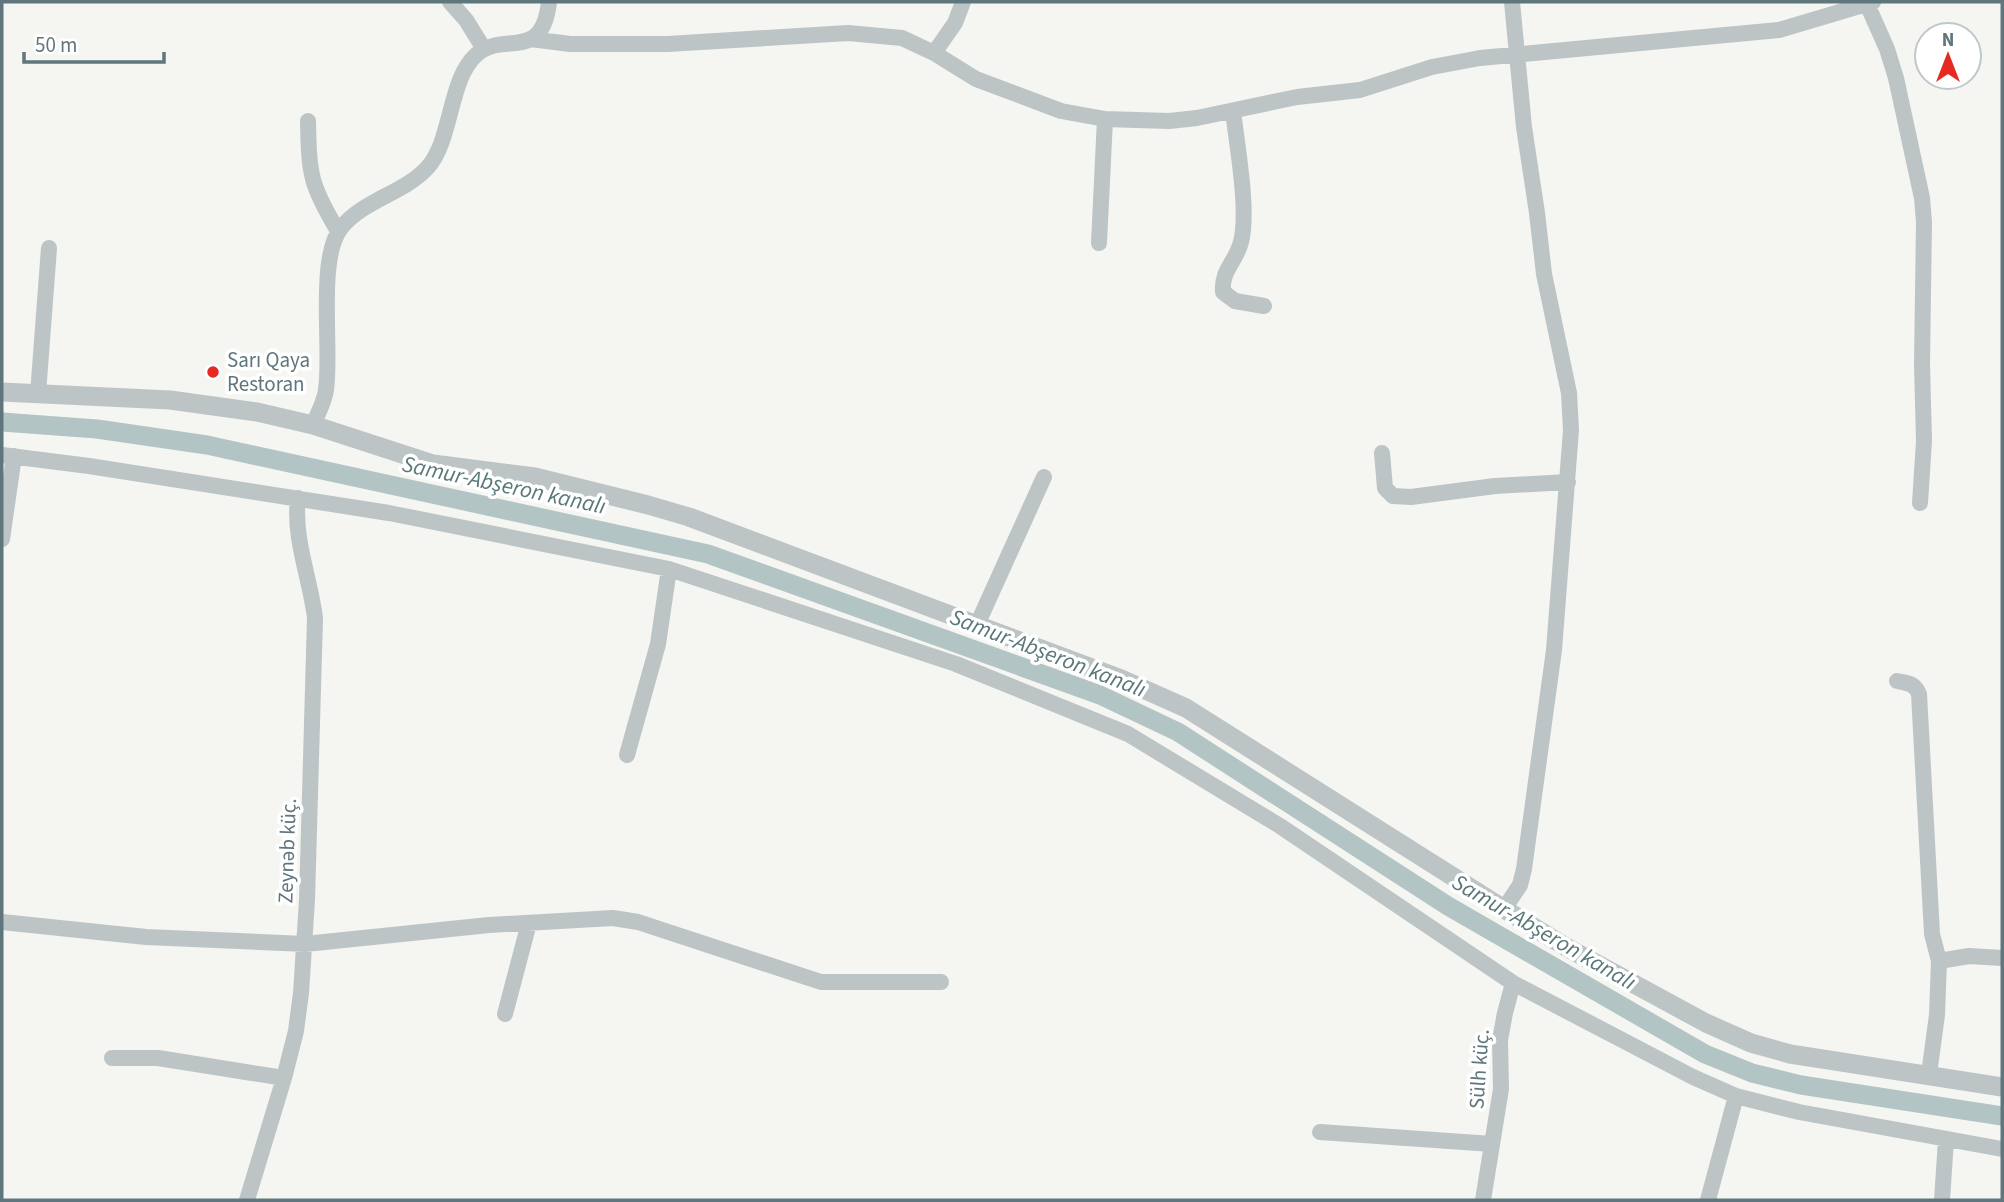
<svg xmlns="http://www.w3.org/2000/svg" width="2004" height="1202" font-family="'Source Sans 3',sans-serif">
	<style>
		.lines { fill: none; stroke-linecap: round; stroke-linejoin: round }
		.canal { stroke: #b3c4c5; stroke-width: 19 }
		.minor { stroke: #bdc4c6; stroke-width: 16 }
		.tertiary { stroke: #bdc4c6; stroke-width: 19 }
		.poi-dot { fill: #e62921; stroke: #fff; stroke-width: 2.5 }
		.labels { text-anchor: middle; dominant-baseline: central; stroke-width: 7; stroke-linejoin: round; paint-order: stroke }
		.poi-label { font-size: 21px; fill: #5f767d; stroke: #fff; text-anchor: start }
		.street-label { font-size: 21px; fill: #5f767d; stroke: #fff }
		.water-label { font-size: 23px; font-style: italic; fill: #5a7779; stroke: #fff }
	</style>
	<rect width="100%" height="100%" fill="#f5f5f1"/>
	<g class="lines">
		<path class="canal" d="M2,422L97,429L207,445L708,554L1100,695L1178,732L1448,906L1705,1054L1752,1073L1801,1085L2002,1116"/>
		<path class="minor" d="M450,2L466,20L484,49
			M1867,4L1887,49L1896,78L1922,198L1924,222L1922,364L1924,441L1920,503
			M531,39L570,44H668L848,33L902,38L934,53L976,79L1061,111L1105,119L1169,121L1197,118L1297,97L1360,90L1432,67L1480,58L1779,30L1873,2
			M934,53L955,23L963,2
			M1233,111C1237,146 1249,210 1241,242C1236,262 1221,270 1223,292L1235,301L1264,306
			M308,121C309,174 310,185 338,231
			M1099,243L1105,119
			M38,394L49,248
			M313,425C318,413 324,403 326,390C332,349 317,258 341,228C363,200 405,193 428,167C452,140 449,79 476,55C503,30 542,64 549,2
			M1382,453L1385,488L1393,496L1411,497L1495,486L1568,482
			M2,455L89,466L389,513L669,569L956,664L1128,734L1280,826L1513,983L1693,1077L1736,1096L1799,1112L2002,1149
			M2,539L14,456
			M977,625L1044,477
			M1897,681C1908,683 1914,683 1919,694L1932,934L1939,961L1937,1015L1929,1074
			M627,755L658,644L669,569
			M1504,909L1520,885L1524,869L1554,650L1571,430L1569,393L1544,274L1537,213L1524,127L1512,2
			M2,922L146,937L305,944L489,925L613,918L638,922L821,982H941
			M1939,961L1969,956L2002,958
			M505,1014L529,923
			M112,1058H158L284,1078
			M1320,1132L1492,1144
			M247,1200L284,1078L296,1031L301,993L307,900L315,618C310,577 293,539 298,498
			M1483,1200L1501,1089L1500,1040L1505,1013L1513,983
			M1708,1200L1736,1096
			M1942,1200L1946,1140"/>
		<path class="tertiary" d="M2,392L170,400L257,412L313,425L433,464L535,477L648,505L689,517L1121,679L1186,708L1504,909L1566,947L1706,1023L1751,1043L1790,1054L2002,1087"/>
	</g>
	<circle class="poi-dot" cx="213" cy="372" r="7"/>
	<g class="labels">
		<g class="poi-label">
			<text x="227" y="360">Sarı Qaya<tspan x="227" dy="24">Restoran</tspan></text>
		</g>
		<g class="street-label">
			<text transform="translate(287 851) rotate(-88)">Zeynəb küç.</text>
			<text transform="translate(1479 1069) rotate(-86)">Sülh küç.</text>
		</g>
		<g class="water-label">
			<text transform="translate(504 485) rotate(12)">Samur-Abşeron kanalı</text>
			<text transform="translate(1048 653) rotate(21)">Samur-Abşeron kanalı</text>
			<text transform="translate(1544 932) rotate(30)">Samur-Abşeron kanalı</text>
		</g>
	</g>
	<rect width="2004" height="1202" fill="none" stroke="#5f767d" stroke-width="7"/>
	<g transform="translate(1948 56)"><circle r="33" fill="#ffffff" stroke="#bfc8cb" stroke-width="2"/>
	<path d="M0-5L12 26L0 18L-12 26Z" fill="#e62921"/>
	<text y="-10" font-size="19" font-weight="bold" text-anchor="middle" fill="#5f767d">N</text>
	</g>
	<path d="M24 52v10h140v-10" fill="none" stroke="#5f767d" stroke-width="3.5"/>
	<text x="35" y="52" font-size="21" fill="#5f767d" stroke="#ffffff" stroke-width="5" paint-order="stroke">50 m</text>
</svg>
